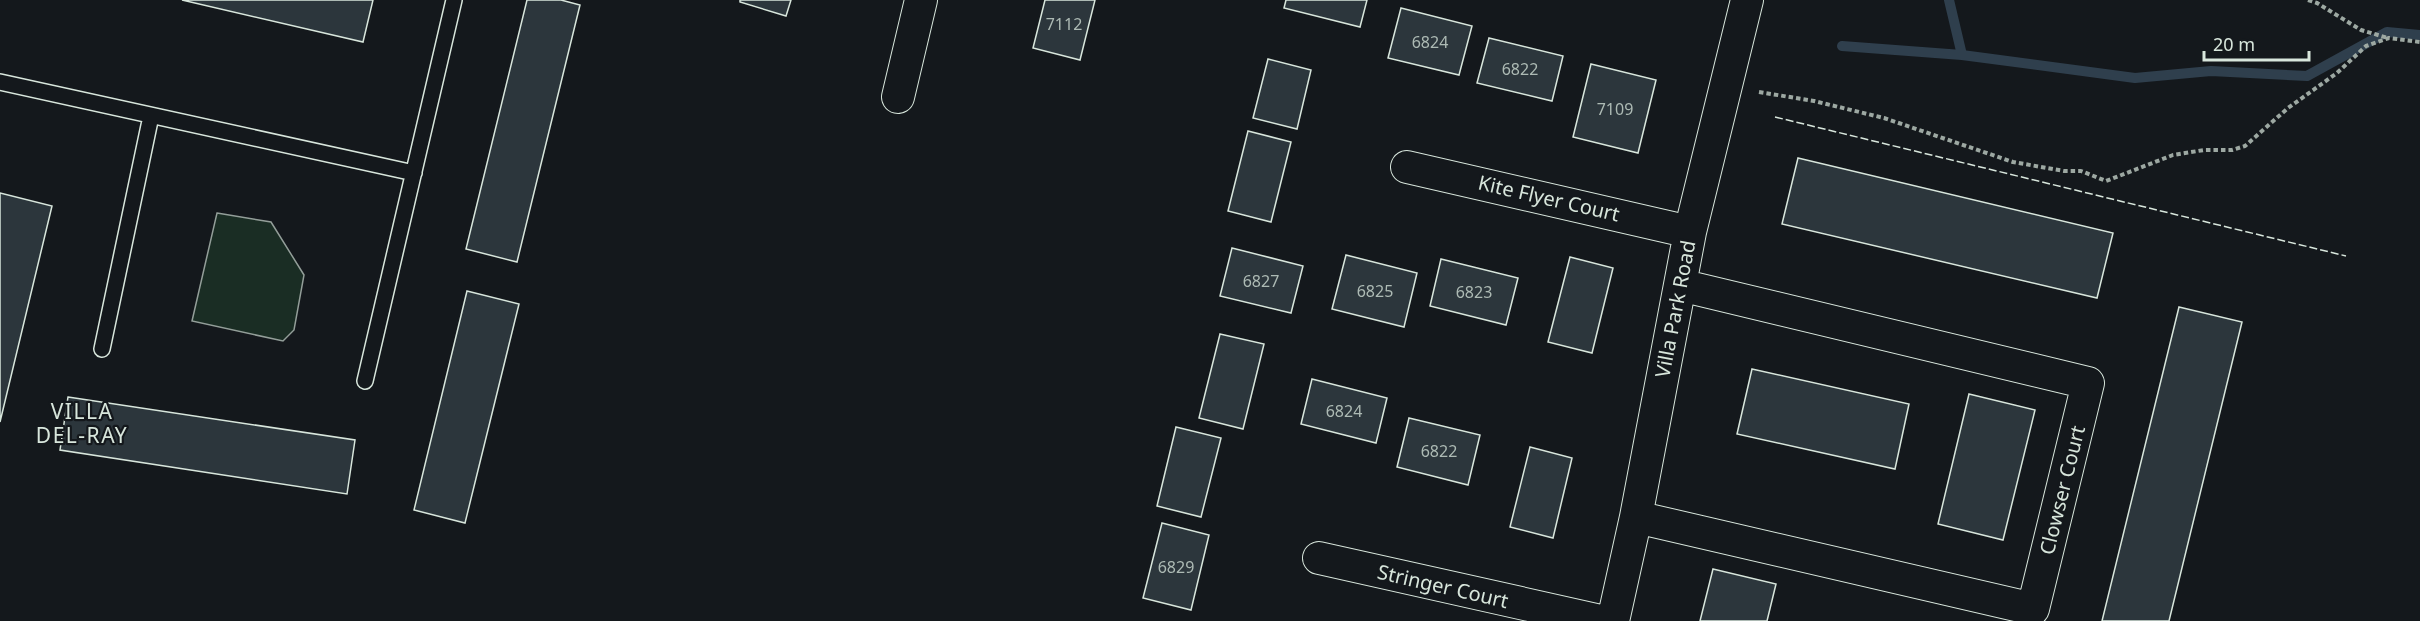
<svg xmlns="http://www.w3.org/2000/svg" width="2420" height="621" font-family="'Noto Sans',sans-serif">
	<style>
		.green { fill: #1a2d24; stroke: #939e99; stroke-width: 1.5 }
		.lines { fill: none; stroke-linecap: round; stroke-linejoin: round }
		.stream { stroke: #2f3f4d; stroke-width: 10 }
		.building { fill: #2c363c; stroke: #d8e6dc; stroke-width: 1.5 }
		.service-casing { stroke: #d8e6dc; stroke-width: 18 }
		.minor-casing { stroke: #d8e6dc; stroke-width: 34 }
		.path { stroke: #9da8a2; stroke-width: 4; stroke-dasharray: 4.5 3; stroke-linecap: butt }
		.service { stroke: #14181c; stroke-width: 15 }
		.minor { stroke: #14181c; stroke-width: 32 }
		.fence { stroke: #d8e6dc; stroke-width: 1.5; stroke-dasharray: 8 3; stroke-linecap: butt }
		.labels { text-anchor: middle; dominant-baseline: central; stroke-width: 4.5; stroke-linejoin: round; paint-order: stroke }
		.number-label { font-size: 16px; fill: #adbab4 }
		.street-label { font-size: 20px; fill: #d8e6dc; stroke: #14181c }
		.neighbourhood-label { font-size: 21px; letter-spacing: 1.5px; fill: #d8e6dc; stroke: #14181c }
	</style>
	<rect width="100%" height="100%" fill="#14181c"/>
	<path class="green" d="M217,213L271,222L304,275L294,330L283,341L192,321Z"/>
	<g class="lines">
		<path class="stream" d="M1949,0L1962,55
			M1842,46L1962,55L2135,78L2211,71L2307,76L2387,32L2420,35"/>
	</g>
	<path class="building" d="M182,0H373L363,42Z
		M527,0H561L580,5L517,262L466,249Z
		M740,0H791L786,16L740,2Z
		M1045,0H1095L1080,60L1033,48Z
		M1286,0H1367L1360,27L1284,8Z
		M1401,8L1472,26L1459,75L1388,58Z
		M1489,38L1563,56L1552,101L1477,83Z
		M1268,59L1311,70L1297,129L1253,118Z
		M1591,64L1656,80L1638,153L1573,137Z
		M1248,131L1291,142L1271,222L1228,211Z
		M1798,158L2113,233L2097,298L1782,224Z
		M0,193L52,206L0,422Z
		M1232,248L1303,266L1291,313L1220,296Z
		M1346,255L1417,273L1404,327L1332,309Z
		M1570,257L1613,268L1592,353L1548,342Z
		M1441,259L1518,278L1506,325L1430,306Z
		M467,291L519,304L465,523L414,510Z
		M2179,307L2242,322L2169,621H2102Z
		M1220,334L1264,344L1243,429L1199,418Z
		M1752,369L1909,404L1895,469L1737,434Z
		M1312,379L1387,398L1376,443L1301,424Z
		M1969,394L2035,410L2003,540L1938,524Z
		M68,397L355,440L347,494L60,450Z
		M1409,418L1480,435L1468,485L1397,467Z
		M1176,427L1221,438L1201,517L1157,506Z
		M1530,447L1572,458L1553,538L1510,527Z
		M1162,523L1209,535L1191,610L1143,598Z
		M1713,569L1776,584L1767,621H1700Z"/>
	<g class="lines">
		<g class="service-casing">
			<path id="service" d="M0,82L414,173
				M102,349L151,116
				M365,381L454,0"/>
		</g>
		<g class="minor-casing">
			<path id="minor" d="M898,97L921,0
				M1407,167L1690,232
				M1636,517L2033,609L2088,383L1680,285
				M1319,558L1601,621
				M1613,621L1636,517L1690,232L1747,0"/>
		</g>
		<path class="path" d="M2308,0L2317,3L2361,30L2388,38
			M1759,92L1814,101L1884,118L2013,162L2064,171H2081L2106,181L2173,155L2204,150H2232L2245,146L2288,108L2337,73L2366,46L2389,38L2420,42"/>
		<use href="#service" class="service"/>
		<use href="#minor" class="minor"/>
		<path class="fence" d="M1775,117L2346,256"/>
	</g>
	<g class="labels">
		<g class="number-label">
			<text x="1064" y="24">7112</text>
			<text x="1430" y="42">6824</text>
			<text x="1520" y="69">6822</text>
			<text x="1615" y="109">7109</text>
			<text x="1261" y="281">6827</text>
			<text x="1375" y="291">6825</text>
			<text x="1474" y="292">6823</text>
			<text x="1344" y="411">6824</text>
			<text x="1439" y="451">6822</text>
			<text x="1176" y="567">6829</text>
		</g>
		<g class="street-label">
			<text transform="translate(1549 198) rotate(13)">Kite Flyer Court</text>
			<text transform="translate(1675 309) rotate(-79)">Villa Park Road</text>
			<text transform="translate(2062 490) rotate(-76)">Clowser Court</text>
			<text transform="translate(1443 586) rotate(13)">Stringer Court</text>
		</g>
		<g class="neighbourhood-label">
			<text x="82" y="411">VILLA<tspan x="82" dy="24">DEL-RAY</tspan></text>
		</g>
	</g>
	<path d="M2204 51v9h105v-9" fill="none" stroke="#d8e6dc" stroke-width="3"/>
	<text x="2213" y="51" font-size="18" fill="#d8e6dc" stroke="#14181c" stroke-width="4.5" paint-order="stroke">20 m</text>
</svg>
